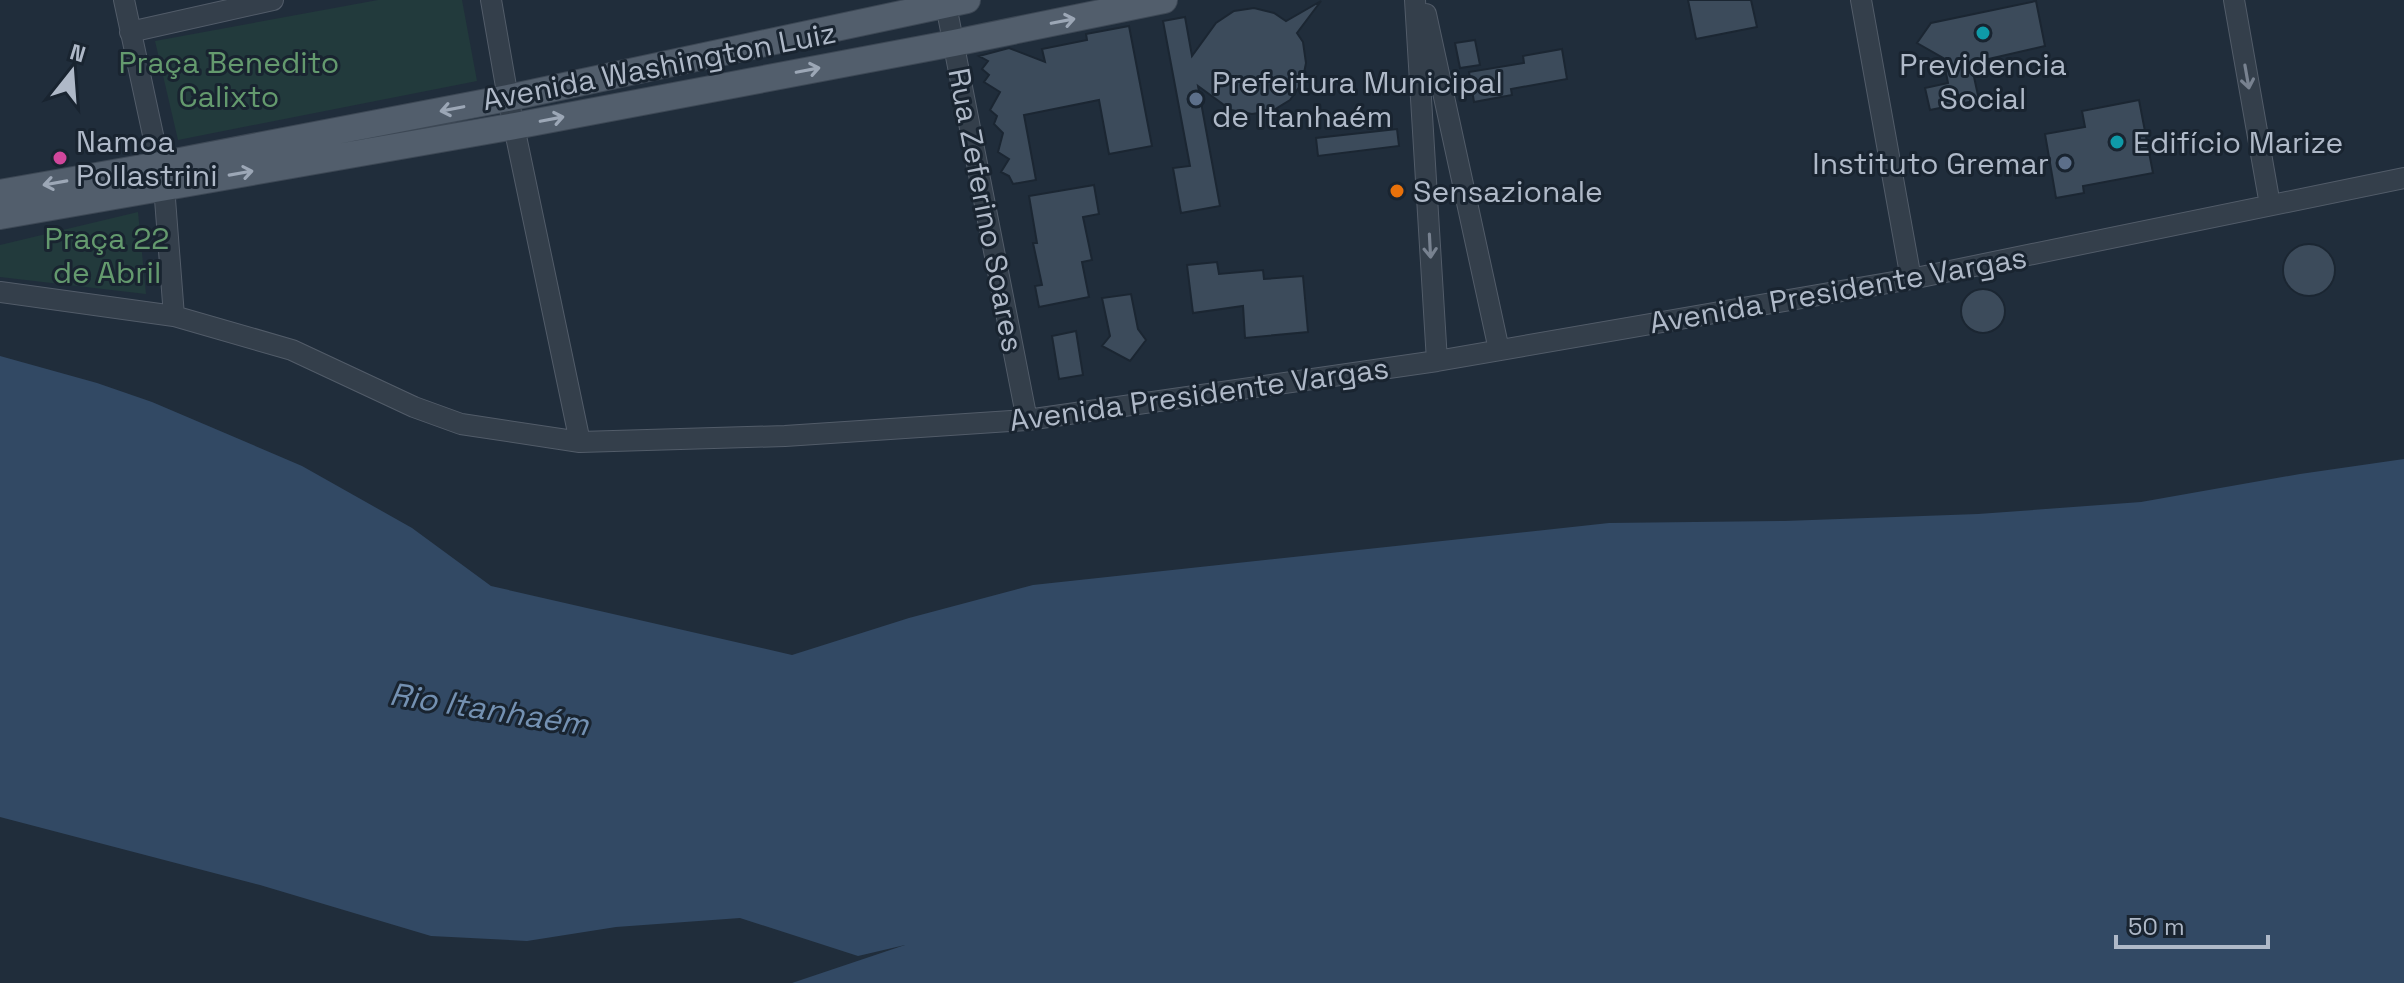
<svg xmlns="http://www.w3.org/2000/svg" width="2404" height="983" font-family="'Space Grotesk',sans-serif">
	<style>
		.green { fill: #223a3c }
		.water { fill: #324964 }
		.building { fill: #3c4b5b; stroke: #1b2632; stroke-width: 2 }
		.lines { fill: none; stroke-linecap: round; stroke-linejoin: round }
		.minor-casing { stroke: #525c69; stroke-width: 22 }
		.major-casing { stroke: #3d4855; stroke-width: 28 }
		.minor { stroke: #343f4b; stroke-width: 20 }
		.major { stroke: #525e6c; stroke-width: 26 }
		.oneway { stroke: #9ca7b6 }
		.oneway2 { stroke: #788290 }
		.culture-dot { fill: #0f9aa8; stroke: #192430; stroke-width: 3 }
		.service-dot { fill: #5c6f8a; stroke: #192430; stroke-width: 3 }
		.hotel-dot { fill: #d1479c; stroke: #192430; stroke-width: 3 }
		.food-dot { fill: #e8710a; stroke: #192430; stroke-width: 3 }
		.labels { text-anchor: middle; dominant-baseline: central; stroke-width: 6; stroke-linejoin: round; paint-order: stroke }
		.park-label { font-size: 30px; fill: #649a6e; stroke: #192430 }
		.poi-label { font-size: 30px; fill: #afb9c8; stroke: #192430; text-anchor: start }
		.street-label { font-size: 30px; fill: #afb9c8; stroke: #192430 }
		.water-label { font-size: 32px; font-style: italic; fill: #7491b2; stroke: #192430 }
	</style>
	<rect width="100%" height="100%" fill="#202d3b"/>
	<path class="green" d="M378,0H462L477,81L178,140L155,41Z
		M138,212L146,294L0,277V245Z"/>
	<path class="water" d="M0,356L97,383L152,402L302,466L412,528L491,586L792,655L909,618L1033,585L1609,523L1784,521L1978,514L2141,502L2300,474L2404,459V983H792L905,945L858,956L740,918L616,927L527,941L431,936L260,885L0,817Z"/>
	<path class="building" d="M1688,0H1751L1757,27L1696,39Z
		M1321,1L1297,33L1303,42L1306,63L1302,83L1290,100L1272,111L1252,114L1231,110L1198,86L1220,206L1181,213L1173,168L1190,166L1163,21L1185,17L1192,56L1216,23L1234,11L1254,8L1274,13L1286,21Z
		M2036,1L2045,46L1971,63L1979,100L1930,110L1925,88L1948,83L1943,58L1917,43L1931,23Z
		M1129,26L1152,146L1109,154L1099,100L1024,115L1036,180L1013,184L1009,176L1001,172L1009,159L998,152L1003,133L994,124L997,116L990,110L1000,92L984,82L989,75L982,69L988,61L979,56L1009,48L1045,62L1042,49L1087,40L1086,34Z
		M1475,40L1480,65L1460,68L1455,43Z
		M1562,49L1567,79L1511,89L1512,95L1474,102L1469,72L1524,63L1523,56Z
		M2139,100L2153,173L2083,186L2084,193L2056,198L2045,134L2085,127L2082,111Z
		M1397,129L1399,146L1318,156L1316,138Z
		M1094,185L1099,214L1083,217L1092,260L1082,262L1089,297L1039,307L1035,286L1042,285L1033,243H1037L1029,196Z
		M2283 270a26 26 0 1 1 52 0a26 26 0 1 1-52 0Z
		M1217,262L1219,274L1263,270L1264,279L1303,276L1308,332L1245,338L1243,306L1193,313L1187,265Z
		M1961 311a22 22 0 1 1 44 0a22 22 0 1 1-44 0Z
		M1131,294L1138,329L1146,340L1130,361L1102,346L1110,336L1102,298Z
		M1076,331L1083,375L1059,379L1052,336Z"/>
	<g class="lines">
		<g class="minor-casing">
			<path id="minor" d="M124,0L164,186L174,316
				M491,0L508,98L580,442
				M945,0L1027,420
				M1415,0L1437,361
				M1861,0L1911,279
				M2234,0L2270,205
				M1426,14L1499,350
				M130,32L273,0
				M0,292L174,316L292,350L414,407L461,424L580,442L785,436L1027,420L1437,361L1911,279L2404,178"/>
		</g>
		<g class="major-casing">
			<path id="major" d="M0,193L159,165L508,98L967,0
				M0,216L515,126L954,43L1164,0"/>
		</g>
		<use href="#minor" class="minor"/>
		<use href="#major" class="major"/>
	</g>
	<defs><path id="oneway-shaft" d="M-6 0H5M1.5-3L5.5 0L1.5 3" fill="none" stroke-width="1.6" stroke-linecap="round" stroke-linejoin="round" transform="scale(2)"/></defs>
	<g class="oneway">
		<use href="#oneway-shaft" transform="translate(1063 21) rotate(-11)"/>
		<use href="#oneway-shaft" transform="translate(808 70) rotate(-11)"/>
		<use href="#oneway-shaft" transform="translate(452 109) rotate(169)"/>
		<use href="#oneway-shaft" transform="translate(552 119) rotate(-11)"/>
		<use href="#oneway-shaft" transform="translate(241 173) rotate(-10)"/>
		<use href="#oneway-shaft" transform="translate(55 183) rotate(170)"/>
	</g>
	<g class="oneway2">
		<use href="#oneway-shaft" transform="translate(2247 77) rotate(80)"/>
		<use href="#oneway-shaft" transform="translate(1430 246) rotate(87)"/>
	</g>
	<g class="culture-dot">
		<circle cx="1983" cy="33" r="8"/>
		<circle cx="2117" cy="142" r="8"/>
	</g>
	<g class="service-dot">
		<circle cx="1196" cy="99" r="8"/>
		<circle cx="2065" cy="163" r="8"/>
	</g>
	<circle class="hotel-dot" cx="60" cy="158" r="8"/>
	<circle class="food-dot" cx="1397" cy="191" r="8"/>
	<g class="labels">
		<g class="park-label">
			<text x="229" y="62">Praça Benedito<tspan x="229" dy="34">Calixto</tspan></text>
			<text x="107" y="238">Praça 22<tspan x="107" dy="34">de Abril</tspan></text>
		</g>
		<g class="poi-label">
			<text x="1983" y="64" text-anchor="middle">Previdencia<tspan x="1983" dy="34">Social</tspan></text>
			<text x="1212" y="82">Prefeitura Municipal<tspan x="1212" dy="34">de Itanhaém</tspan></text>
			<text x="76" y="141">Namoa<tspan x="76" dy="34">Pollastrini</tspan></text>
			<text x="2133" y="142">Edifício Marize</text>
			<text x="2049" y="163" text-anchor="end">Instituto Gremar</text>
			<text x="1413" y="191">Sensazionale</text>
		</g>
		<g class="street-label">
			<text transform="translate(659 66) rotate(-11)">Avenida Washington Luiz</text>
			<text transform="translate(986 210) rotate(79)">Rua Zeferino Soares</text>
			<text transform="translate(1838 290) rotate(-10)">Avenida Presidente Vargas</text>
			<text transform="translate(1199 394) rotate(-8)">Avenida Presidente Vargas</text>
		</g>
		<g class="water-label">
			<text transform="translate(489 709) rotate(9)">Rio Itanhaém</text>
		</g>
	</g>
	<g transform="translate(72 72) rotate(17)" stroke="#192430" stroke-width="6" paint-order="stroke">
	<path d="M0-6L14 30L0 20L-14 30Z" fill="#afb9c8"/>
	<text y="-12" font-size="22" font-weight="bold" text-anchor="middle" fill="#afb9c8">N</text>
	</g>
	<path d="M2116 935v12h152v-12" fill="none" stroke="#afb9c8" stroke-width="4"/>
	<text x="2128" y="935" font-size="24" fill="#afb9c8" stroke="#192430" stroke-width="6" paint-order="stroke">50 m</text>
</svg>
